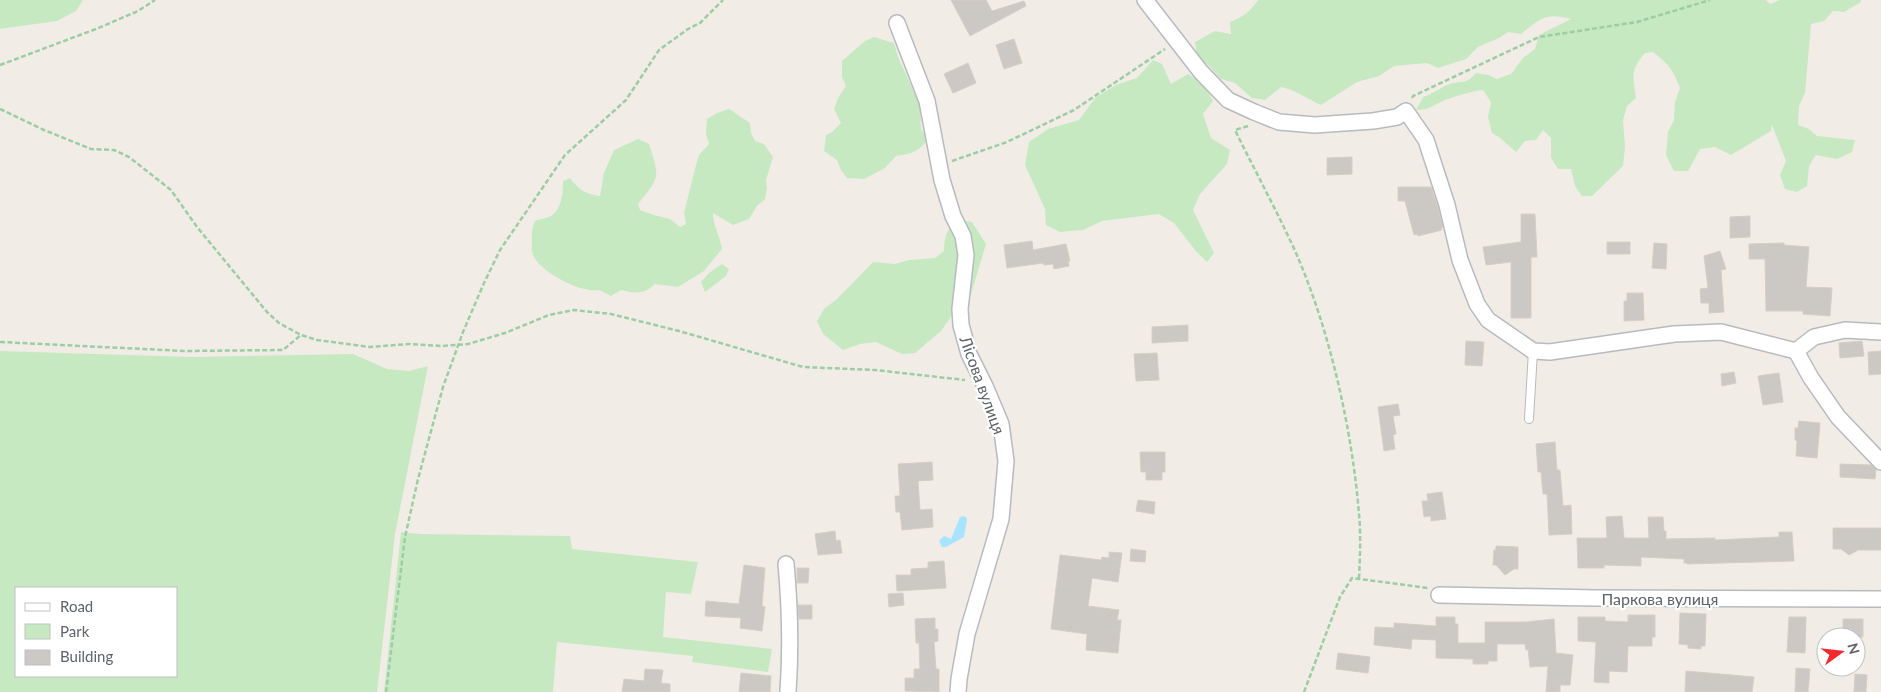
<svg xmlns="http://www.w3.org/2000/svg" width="1881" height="692" font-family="Lato,sans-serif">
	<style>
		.green { fill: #c6e9c2; fill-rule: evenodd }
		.water { fill: #a8e3ff }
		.building { fill: #ccc8c3; stroke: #d6cec4 }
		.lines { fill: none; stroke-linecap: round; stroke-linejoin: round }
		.service-casing { stroke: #b7babe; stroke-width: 10 }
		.minor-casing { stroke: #b7babe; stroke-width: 18 }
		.path { stroke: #9ccda4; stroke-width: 2.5; stroke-dasharray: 5 2.5; stroke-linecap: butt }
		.service { stroke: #fff; stroke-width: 8 }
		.minor { stroke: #fff; stroke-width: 15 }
		.labels { text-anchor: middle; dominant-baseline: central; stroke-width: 4.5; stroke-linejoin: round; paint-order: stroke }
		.street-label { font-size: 16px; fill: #5e6368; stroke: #fff }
	</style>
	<rect width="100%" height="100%" fill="#f1ede6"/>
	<path class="green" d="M0,0H83L76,11L57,21L0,29Z
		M1258,0H1766L1770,4L1780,0H1861V2L1844,12L1833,11L1824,21L1811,24L1805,93L1799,106L1798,125L1809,129L1817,136L1855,140L1852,152L1837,159L1816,155L1809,166L1807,186L1797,192L1785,189L1780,175L1786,161L1772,125L1771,131L1731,155L1715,147L1700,149L1688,171H1674L1666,155L1668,132L1674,120L1675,102L1680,88C1673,69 1668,64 1653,52L1645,53C1630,70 1633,77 1636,98L1627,106L1623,120L1625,147L1623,166L1592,196H1582L1575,186L1571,169H1558L1551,158V138L1543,130L1536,140L1525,141L1516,152L1499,137L1492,133L1488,117L1491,102L1483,90C1473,91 1451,97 1441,102C1430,107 1429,110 1416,110L1423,97C1433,94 1441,87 1450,84C1463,80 1466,85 1476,73L1488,75L1497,79L1511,74L1523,58L1535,49L1539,35L1571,19C1545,12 1540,19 1521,34L1508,32L1499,38L1478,47L1466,59L1438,68L1427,63L1394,66L1379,76L1357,82L1321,105C1307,99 1296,90 1281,87L1265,100L1252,98L1235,83L1221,79L1208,65L1197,56L1195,42L1215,31L1231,34L1230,22C1243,17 1250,12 1258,0Z
		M874,37L894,43L898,57L920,105L921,129L928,139C919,152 911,154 896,156L885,168L864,179L847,178L841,170L837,160L824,151L826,135L832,132L841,123L834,109L838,98L846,86L842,77V61L865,41Z
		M1153,60L1162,64L1171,84L1188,74L1205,85L1213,101L1203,114L1211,138L1230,150L1227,164L1200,194L1193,210L1214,253L1207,262L1195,250L1174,223L1159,214L1102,221L1083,230L1060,232L1046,225L1045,209L1025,165L1029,142L1048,129L1079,120L1095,98L1116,85L1137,78Z
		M729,109L750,123L751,133L755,141L764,144L773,157L766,180L767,188L765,199L757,206L749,219L733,225L713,213C713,226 720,236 722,249L704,271L678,287L655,284C644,294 636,294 621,290L611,296L599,290C582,294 534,270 532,251C531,249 532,246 532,244C532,233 531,231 535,221C540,219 547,218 551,216C562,209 563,192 563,181L570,178C579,190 585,194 600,196L604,173L614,150L638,139L649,144C660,178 660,177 638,204L640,210L654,215L670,219L680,227L686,224L684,213L696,165L699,155L709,144L706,134L707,119L717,113Z
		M961,220L972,222L986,244L971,294L953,314L941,331L915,353L902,354L876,342L860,344L843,350L823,334L817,321L824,309L837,299L873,262L895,264L909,260L935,258L944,251C945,234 946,229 961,220Z
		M722,264L729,269L726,276L705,292L701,282L709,273Z
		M0,351L192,357L353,354L387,369L409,371L428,366L395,534L377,692H0ZM16,588H176V676H16Z
		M401,532L420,534L570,536L572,549L698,562L691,594L666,592L663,637L772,649L768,672L692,662L693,656L557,642L553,692H384Z"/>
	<path class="water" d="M963,516L966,517L967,520L964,537L946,547H942L939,541L944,536L951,539L960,517Z"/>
	<path class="building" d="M951,0H986L992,11L1024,1L1026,6L970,36Z
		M1014,39L1022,63L1004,69L996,45Z
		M968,63L976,83L953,93L944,74Z
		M1352,157V174L1327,175V158Z
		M1398,187H1431L1438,208L1443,227L1441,228L1442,230L1418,236L1417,234L1414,235L1405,201H1398Z
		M1521,214H1535L1537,257H1531V318H1511V262L1486,265L1483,247L1521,242Z
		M1750,216V237L1730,238V217Z
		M1032,241L1033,250L1066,244L1070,261H1068L1069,266L1054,269L1053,264L1044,265L1043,263L1007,268L1004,245Z
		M1607,242H1630V254H1607Z
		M1654,243L1667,244L1666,269L1652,268Z
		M1784,243V245L1809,247L1806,287L1832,288L1830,316L1803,314V311H1766L1765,259H1749V244Z
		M1720,251L1726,269L1721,270L1724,312L1709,313V303H1701L1700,289L1708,288L1704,256Z
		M1627,293H1643L1644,320L1624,321V301H1627Z
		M1188,325V341L1152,343V327Z
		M1466,341L1484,342L1482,366L1465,365Z
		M1862,341L1864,356L1840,358L1839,343Z
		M1881,351V374L1869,375L1868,352Z
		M1157,353L1159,380L1136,381L1134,354Z
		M1734,372L1736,383L1722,386L1721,374Z
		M1779,373L1783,402L1763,405L1758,376Z
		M1398,404L1400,415L1393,416L1396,434L1393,435L1395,449L1384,451L1378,407Z
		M1799,421L1820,423L1817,458L1796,456L1797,441L1795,440V428H1798Z
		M1555,442L1557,470H1560L1563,506L1571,505L1572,534L1549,535L1547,494H1543L1541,472H1538L1536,444Z
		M1140,452H1165V472H1162V480H1146V472H1141Z
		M932,462L933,480L918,481L920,510L932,509L933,527L902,530L900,512H896L895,496H900L898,464Z
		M1840,464L1871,465L1876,469L1875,479L1840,477Z
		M1442,492L1446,519L1431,521V516L1424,517L1422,501H1428L1427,494Z
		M1138,500L1155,502L1154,514L1136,511Z
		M1622,516L1624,538H1649L1648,517H1663L1664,531H1666V539L1715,538V540L1779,537V532H1792L1794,561L1687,564V563H1684V559L1641,557V566L1604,565V568H1578L1577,538H1607L1606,517Z
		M1833,528H1881V550H1858L1849,555L1841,549H1833Z
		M835,531L836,541L840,540L842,553L818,555L815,534Z
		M1496,546L1518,547V569H1514L1505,575L1496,565H1493L1494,550H1496Z
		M1131,549L1146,551L1145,562L1130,561Z
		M1109,552L1122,553L1118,582L1092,578L1088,606L1119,610L1117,620H1121L1118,653L1086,650L1087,634L1051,629L1060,555L1101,560L1102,557L1109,558Z
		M944,561L946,588L897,591L896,575H911V569L928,568V562Z
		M744,565L765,568L762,606L765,607L762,631L740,628L741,618L705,616L706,601L739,604Z
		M797,568H809L808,583H797Z
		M903,593L904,605L889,607L888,594Z
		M798,605H812V619H799Z
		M1680,613L1706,614L1705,646H1701V649L1688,648V645L1679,644Z
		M1628,615H1655V637H1652V646H1628L1627,672L1609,671V683L1594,682L1596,642L1578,641V617H1605V621L1628,622Z
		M1436,617H1455V624H1458V643H1485V622H1526L1554,619L1556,653L1573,655L1570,685H1560V692H1546L1548,666L1530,667L1528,649L1526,650L1525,644H1497V661H1488V664H1473V659L1436,658V640L1412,639L1411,649L1374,645L1375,627L1394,628V623L1436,626Z
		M1789,617H1806L1805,653L1787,652Z
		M935,618V629H938V641L934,642L936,669H939V692L905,691V678H914V669H920L919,643H916L915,619Z
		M1843,619H1863V637H1843Z
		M1338,653L1370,657L1368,673L1336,669Z
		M1796,668L1810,669L1808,692H1795Z
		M645,669L663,670L661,683L670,684V692H622L624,679L644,681Z
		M1686,671L1754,677L1752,692H1685Z
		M741,673L771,676L770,692H739Z
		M1855,674L1867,675L1866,692H1854Z"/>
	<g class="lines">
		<g class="service-casing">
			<path id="service" d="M1529,419L1533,351"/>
		</g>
		<g class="minor-casing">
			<path id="minor" d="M1145,0L1201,72L1228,100L1254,112L1279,122L1315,125L1373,121L1397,117L1406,111L1426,140L1447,205L1460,260L1477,304L1488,320L1533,351L1550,352L1674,334L1721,332L1796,351L1811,378L1838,417L1881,462
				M897,23L927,101L942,180L953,216L963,236L966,255L960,309L961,325L969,354L985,386L1001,424L1006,461L1001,519L967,634L959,679L958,692
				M1796,351L1814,337L1845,330L1881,332
				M786,564C790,607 791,649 788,692
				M1439,595L1596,598L1881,599"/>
		</g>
		<path class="path" d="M0,65L96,29L138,11L155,0
			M1412,98L1413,96L1539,37L1637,22L1710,0
			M0,109L44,130L91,149L114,150L129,157L171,190L197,227L267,312L279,323L301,335L317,340L370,347L409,344L442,346L468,344L505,333L549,315L574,310L611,314L679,331L803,367L875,370L965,380
			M1248,126L1235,130C1255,171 1277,211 1296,253C1330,331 1352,429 1359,514C1361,535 1360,557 1359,579
			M952,161L1007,142L1074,110L1165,49
			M0,342L184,351L283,350L301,335
			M386,692L405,537L418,479L443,387L463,332L484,283L500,250L565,155L626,100L659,50L688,29L700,23L723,0
			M1304,692L1340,597L1352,578L1428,588"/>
		<use href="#service" class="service"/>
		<use href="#minor" class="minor"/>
	</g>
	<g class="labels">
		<g class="street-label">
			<text transform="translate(983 385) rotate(70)">Лісова вулиця</text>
			<text x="1660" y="598">Паркова вулиця</text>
		</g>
	</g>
	<rect x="15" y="587" width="162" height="90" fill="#ffffff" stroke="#bfc1c3"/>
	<rect x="25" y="603" width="25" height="8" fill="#ffffff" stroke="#bfc1c3"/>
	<text x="60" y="612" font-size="15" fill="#5e6368">Road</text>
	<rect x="25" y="624" width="25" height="15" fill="#c6e9c2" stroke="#bfc1c3"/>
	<text x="60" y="637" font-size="15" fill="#5e6368">Park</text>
	<rect x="25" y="650" width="25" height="15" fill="#ccc8c3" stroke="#bfc1c3"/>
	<text x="60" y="662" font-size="15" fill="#5e6368">Building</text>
	<g transform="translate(1841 652) rotate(75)"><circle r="24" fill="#ffffff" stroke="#bfc1c3"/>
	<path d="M0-4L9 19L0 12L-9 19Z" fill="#f42930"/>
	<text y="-8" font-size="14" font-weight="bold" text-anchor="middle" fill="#5e6368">N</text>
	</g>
</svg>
